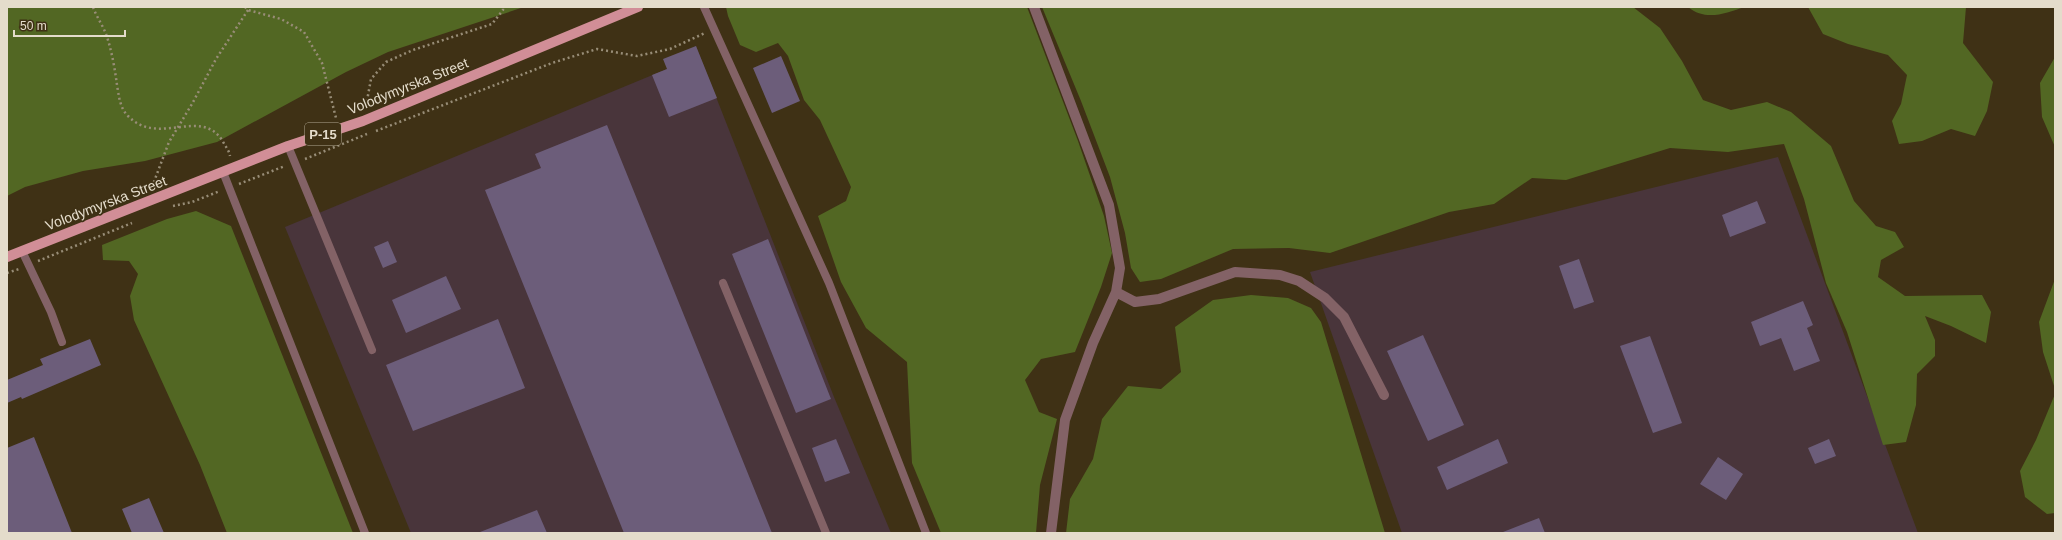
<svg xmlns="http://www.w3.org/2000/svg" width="2062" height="540" font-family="Helvetica,sans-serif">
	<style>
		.industrial { fill: #49353b }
		.forest { fill: #526723 }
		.building { fill: #6c5d7a }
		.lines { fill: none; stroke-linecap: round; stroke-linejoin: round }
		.path { stroke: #988d77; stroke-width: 2.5; stroke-dasharray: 2 3; stroke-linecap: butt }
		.lane { stroke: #836266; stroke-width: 8 }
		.street { stroke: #836266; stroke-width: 10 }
		.primary { stroke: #d18e97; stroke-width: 10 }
		.labels { text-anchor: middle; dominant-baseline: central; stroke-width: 3.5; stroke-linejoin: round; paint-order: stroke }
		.shield { fill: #3f3115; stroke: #b2a994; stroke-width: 1 }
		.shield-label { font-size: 13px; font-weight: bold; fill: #e4dccb }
		.street-label { font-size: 14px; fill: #e4dccb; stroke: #3f3115 }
	</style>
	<rect width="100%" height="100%" fill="#3f3115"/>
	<path class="industrial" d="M696,46L834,397L891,533H411L285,227L667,69Z
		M1778,157L1918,533H1402L1310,272Z"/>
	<path class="forest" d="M7,7H524L388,52L346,72L217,142L145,161L83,171L25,187L7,196Z
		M726,7H1027L1078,141L1104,216L1112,253L1101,287L1075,352L1041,359L1025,380L1039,412L1057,419L1040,485L1036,533H941L912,463L907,362L866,328L841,282L818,216L846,201L851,187L820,120L804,100L788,56L778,43L756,52L740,45L728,16Z
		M1042,7H1633L1660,28L1682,61L1703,100L1731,110L1767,102L1791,112L1831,146L1854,201L1876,226L1895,232L1904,247L1881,260L1878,277L1905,296L1982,295L1991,312L1986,343L1951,326L1925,316L1935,340V356L1917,374L1916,405L1906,442L1883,445L1847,332L1826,283L1804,199L1784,144L1728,152L1670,148L1566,180L1532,178L1494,204L1449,212L1330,253L1289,248L1233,249L1161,279L1140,282L1131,268L1125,233L1110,177L1081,101Z
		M1688,7H1744C1725,14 1705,21 1688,7Z
		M1808,7H1966L1963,43L1993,82L1987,111L1975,136L1951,129L1922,141L1899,144L1892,121L1901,104L1907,75L1888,55L1848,44L1823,34Z
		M2055,57V147L2042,117L2040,83Z
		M196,211L231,226L353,533H227L200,465L134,320L130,296L138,274L129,261L103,260L102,245L167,219Z
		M2055,279V389L2043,352L2039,322Z
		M1251,295L1288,298L1311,308L1321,322L1385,533H1066L1070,499L1093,459L1102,419L1128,386L1161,389L1181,372L1175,327L1213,300Z
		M2055,394V513L2047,514L2025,497L2020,471L2036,440Z"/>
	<path class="building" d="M696,46L717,98L669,117L652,75L667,69L663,59Z
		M781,56L800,101L772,113L753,68Z
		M607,125L772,533H624L485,190L541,168L535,154Z
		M1757,201L1766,223L1730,237L1722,215Z
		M768,239L831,399L796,413L732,254Z
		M388,241L397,262L383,268L374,247Z
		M1579,259L1594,302L1574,309L1559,266Z
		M446,276L461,309L406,333L392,300Z
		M1803,301L1813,325L1807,328L1820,361L1794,371L1781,338L1760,346L1751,322Z
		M498,319L525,388L413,431L386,365Z
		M1423,335L1464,425L1428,441L1387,351Z
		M1650,336L1682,423L1653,433L1620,346Z
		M90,339L101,365L22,399L21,397L7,403V380L43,365L40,359Z
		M34,437L72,533H7V448Z
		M836,439L850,473L825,482L812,448Z
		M1498,439L1508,463L1447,490L1437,467Z
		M1829,439L1836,456L1815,464L1808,448Z
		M1718,457L1743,474L1726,500L1700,484Z
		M149,498L164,533H132L122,509Z
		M537,510L547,533H480V532Z
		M1539,518L1545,533H1503V532Z"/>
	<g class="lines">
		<path class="path" d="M93,7C97,18 104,27 107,37C112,52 115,70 117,85C119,97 120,108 128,116C158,147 200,107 222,140C225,146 229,150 230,156
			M245,7L248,10L281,19L304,32L322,63L336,118
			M366,106L371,79L386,62L413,50L492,24L503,10V7
			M376,131L552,63L597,49L637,56L670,49L705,33
			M305,159L367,134
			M239,184L285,166
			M152,187L169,142L192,104L216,59L248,10
			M173,206L192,202L220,191
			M38,261L132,223
			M7,273L19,269"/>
		<path class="lane" d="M704,7L829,283L926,533
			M288,146L372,350
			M223,172L365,533
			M22,251L51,312L62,342
			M723,283L826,533"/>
		<path class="street" d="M1034,7L1109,205L1120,268L1116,292L1093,343L1065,420L1051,533
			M1116,292L1135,302L1159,299L1235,272L1280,275L1299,281L1325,298L1344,317L1384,395"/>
		<path class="primary" d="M7,257L288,146L363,121L638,7"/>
	</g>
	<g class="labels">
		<rect class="shield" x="305" y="123" width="36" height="22" rx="3"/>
		<g class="shield-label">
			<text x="323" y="134">Р-15</text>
		</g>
		<g class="street-label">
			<text transform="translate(408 86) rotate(-22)">Volodymyrska Street</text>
			<text transform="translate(106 203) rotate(-21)">Volodymyrska Street</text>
		</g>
	</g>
	<rect width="2062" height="540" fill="none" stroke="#e4dccb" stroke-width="16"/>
	<path d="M14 30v6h111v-6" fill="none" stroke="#e4dccb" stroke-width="2"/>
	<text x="20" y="30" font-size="12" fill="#e4dccb" stroke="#3f3115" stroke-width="3" paint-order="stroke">50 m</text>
</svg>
